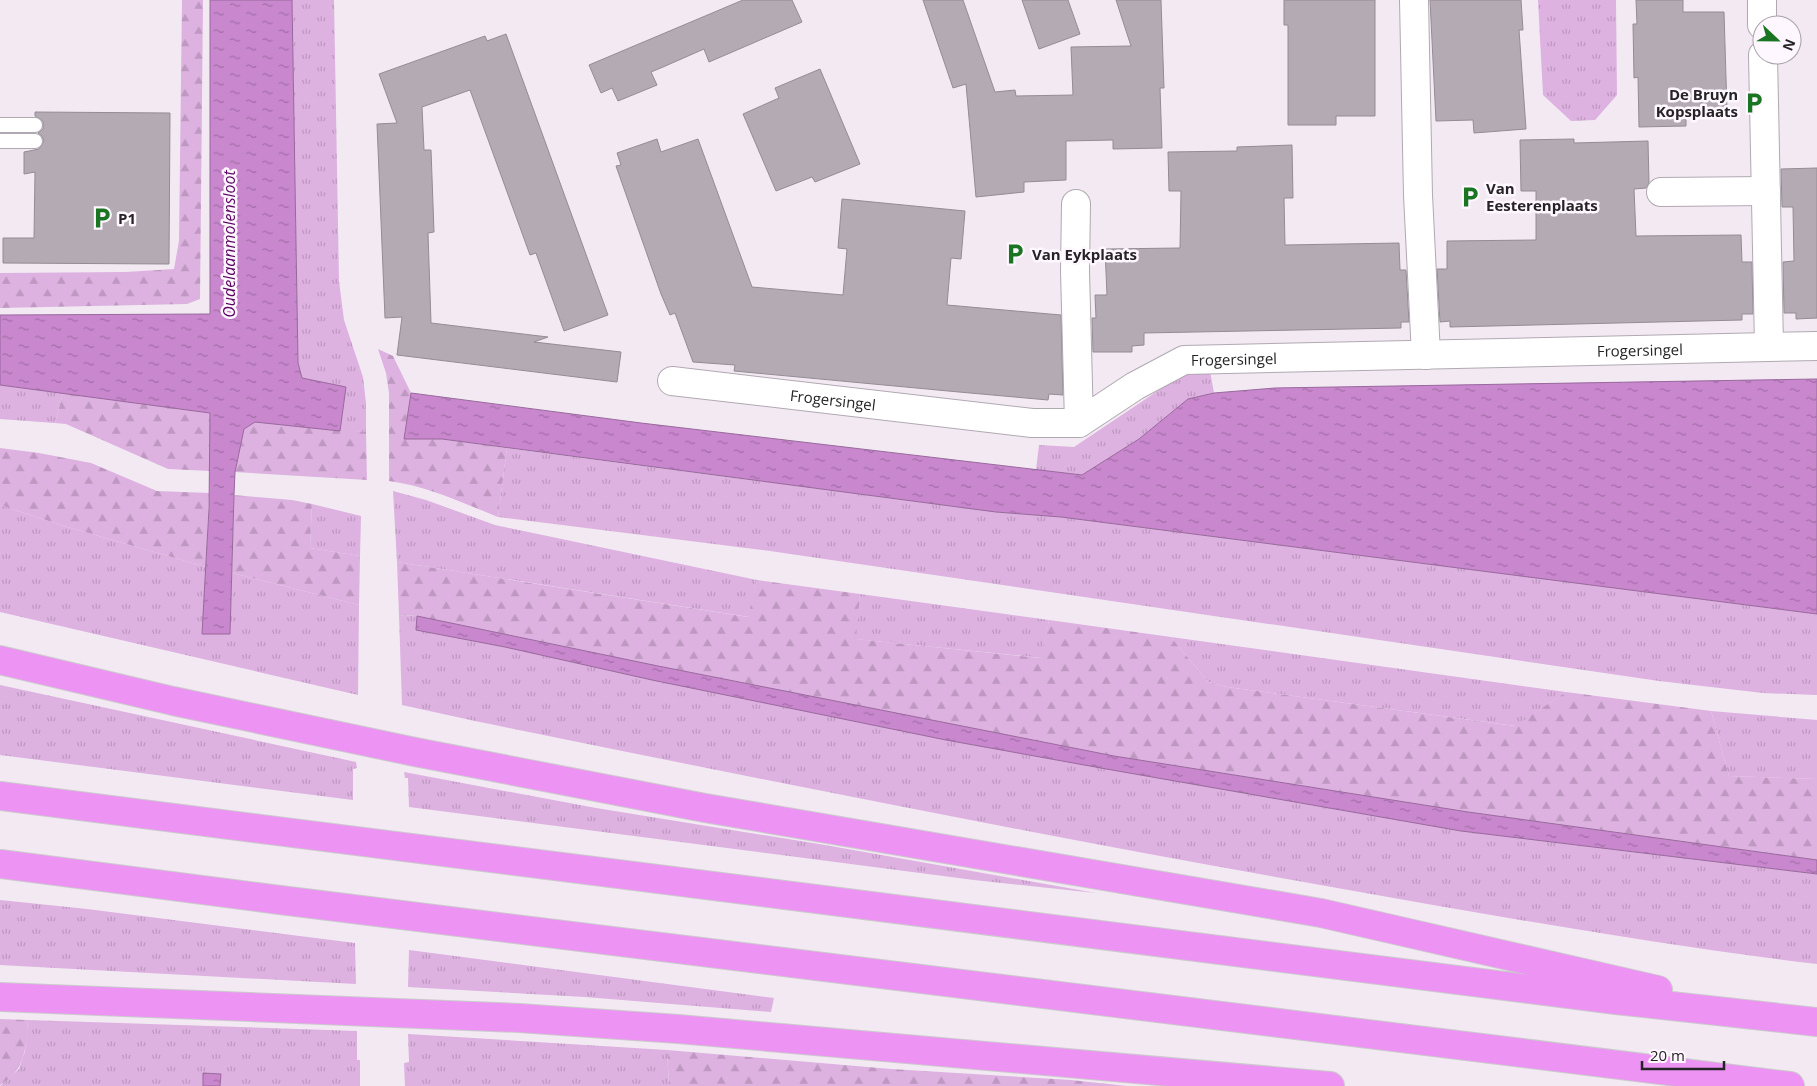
<svg xmlns="http://www.w3.org/2000/svg" width="1817" height="1086" font-family="'Open Sans',sans-serif">
	<style>
		.grass { fill: url(#grass-tufts) }
		.forest { fill: url(#forest-firs) }
		.water { fill: url(#water-ripples); stroke: #98699c }
		.building { fill: #b3aab4; stroke: #948c94 }
		.lines { fill: none; stroke-linecap: round; stroke-linejoin: round }
		.lane-casing { stroke: #b1a9b2; stroke-width: 16 }
		.street-casing { stroke: #b1a9b2; stroke-width: 30 }
		.highway-casing { stroke: #cbcacb; stroke-width: 30 }
		.lane { stroke: #fff; stroke-width: 14 }
		.street { stroke: #fff; stroke-width: 28 }
		.highway { stroke: #ec93f4; stroke-width: 28 }
		.labels { text-anchor: middle; dominant-baseline: central; stroke-width: 5; stroke-linejoin: round; paint-order: stroke }
		.poi-label { font-size: 15px; font-weight: bold; fill: #262326; stroke: #fff7ff; text-anchor: start }
		.street-label { font-size: 15px; fill: #262326; stroke: #fff7ff }
		.water-label { font-size: 16px; font-style: italic; fill: #590261; stroke: #fff7ff }
	</style>
	<defs>
		<pattern id="grass-tufts" width="24" height="20" patternUnits="userSpaceOnUse" patternTransform="scale(1.25)"><rect width="24" height="20" fill="#ddb1e0"/><path d="M3 7l-1-3M5 7V3M7 7l1-3M15 17l-1-3M17 17v-4M19 17l1-3" fill="none" stroke="#be98c0"/></pattern>
		<pattern id="forest-firs" width="22" height="20" patternUnits="userSpaceOnUse" patternTransform="scale(1.25)"><rect width="22" height="20" fill="#ddb1e0"/><path d="M5 1l3.5 6h-7zM16 11l3.5 6h-7z" fill="#be98c0"/></pattern>
		<pattern id="water-ripples" width="26" height="14" patternUnits="userSpaceOnUse" patternTransform="scale(1.25)"><rect width="26" height="14" fill="#c987ce"/><path d="M2 4q2-2 4 0t4 0M15 11q2-2 4 0t4 0" fill="none" stroke="#a36ea7"/></pattern>
	</defs>
	<rect width="100%" height="100%" fill="#f2e9f3"/>
	<path class="grass" d="M292,0H334L339,281L344,320L363,377L366,403V432L340,431L346,387L302,378L298,363Z
		M1538,0H1616L1617,95L1595,120L1571,121L1543,95Z
		M1210,371L1214,393L1188,399L1139,439L1082,475L1036,470L1039,445L1074,447L1183,374Z
		M0,385L63,393L55,423L0,419Z
		M507,448L996,512L1061,517L1817,614V695L1763,693L1659,681L770,551L498,517Z
		M393,491L426,500L495,525L757,580L749,617L397,562Z
		M312,504L361,516L360,556L310,548Z
		M0,505L64,526L206,567L203,634L230,633L232,573L359,605L358,695L0,612Z
		M860,594L1049,620L1042,658L855,639Z
		M399,615L417,616L416,630L505,647L652,680L946,740L1112,770L1461,831L1817,874V964C1658,945 1501,917 1343,889C1053,838 764,780 475,721L402,705Z
		M1171,637L1566,692L1516,726L1227,687L1208,682Z
		M0,685L356,762L357,768L353,769V800L0,755Z
		M1711,711L1817,720V779L1729,776Z
		M404,772L596,808L825,845L1096,893L974,880L409,807L408,778H405Z
		M0,900L87,909L355,943L356,984L0,965Z
		M409,950L774,998L771,1012L585,997L408,987Z
		M28,1020L357,1031V1060H360V1086H220L221,1074L204,1073L203,1086H0L19,1069L25,1051Z
		M408,1034L667,1050L669,1086H405L404,1063L409,1062Z"/>
	<path class="forest" d="M182,0H203L200,299L187,304L0,308V273L126,272L174,269L179,241Z
		M378,349L393,356L411,393L404,439H442L507,448L498,517C463,503 427,486 389,481V393L386,373Z
		M63,393L210,413V471L168,469L66,424L55,423Z
		M255,422L366,432L367,480L235,472L244,429Z
		M0,448L39,453L91,463L157,491L209,493L206,567L64,526L0,505Z
		M234,495L292,500L312,504L310,548L360,556L359,605L232,573Z
		M397,562L748,617L757,580L860,594L856,639L1041,658L1049,620L1171,637L1208,682L1227,687L1515,726L1566,692L1711,711L1729,776L1817,779V860L1468,812L1114,756L658,666L417,616L399,615Z
		M0,1019L28,1020C26,1047 26,1070 0,1085Z
		M667,1050L891,1069L1071,1080L1127,1086H669Z"/>
	<path class="water" d="M210,0H292L298,363L302,378L346,387L340,431L255,422L244,429L235,472L234,495L230,634H202L209,508L210,413L0,385V315L210,314Z
		M1817,379V614L1061,517L996,512L442,439H404L411,393L641,423L1082,475L1139,439L1188,399L1214,393L1275,388Z
		M417,616L658,666L1114,756L1468,812L1817,860V874L1461,831L1112,770L946,740L652,680L505,647L416,630Z
		M203,1073L221,1074L220,1086H203Z"/>
	<path class="building" d="M743,0H792L802,22L709,62L704,49L663,67L651,72L657,85L618,101L612,88L601,93L589,65Z
		M923,0H963L995,92L1015,90L1016,96L1073,95L1071,47L1131,46L1116,0H1161L1164,88H1160L1162,148L1113,149V140L1066,141V180L1024,182V192L976,197L966,84L953,88Z
		M1022,0H1068L1080,34L1039,49Z
		M1284,0H1375V116H1336V125H1288V25H1284Z
		M1430,0H1521L1523,30H1519L1526,129L1474,133L1473,120L1436,121Z
		M1636,0H1683V12H1724L1727,111L1686,112V126L1639,127L1638,77L1634,78L1633,24H1637Z
		M506,34L608,315L564,331L536,253L530,255L470,90L422,107L424,150H431L434,232L428,233L431,323L548,337L534,342L621,352L617,382L397,355L402,317L385,318L377,124L397,123L379,74L485,36L487,41Z
		M820,69L860,164L815,182L812,177L776,191L743,114L779,98L775,88Z
		M35,112L170,113L169,264L3,263V238H34L35,172L24,174V152L39,149L44,141L42,136L38,133L43,129V121L35,116Z
		M657,139L661,152L698,139L752,287L843,295L847,249L838,248L842,199L965,211L961,259L951,258L947,305L1061,315L1063,395L1049,394L1048,400L959,392L734,371L735,365L693,362L675,313L670,315L661,294L616,166L621,165L617,153Z
		M1574,139V143L1648,141L1649,183L1646,188L1634,189L1636,236L1741,235L1742,262H1752L1753,314H1742V320L1450,327V321L1440,322L1437,269H1447V241L1536,240V191H1521L1520,140Z
		M1292,145L1293,198H1284L1285,245L1399,243L1400,270H1406L1409,322H1401V328L1144,333V345L1132,346V352H1093L1092,318H1096L1095,295H1107L1105,249L1180,248L1181,191H1169L1168,152L1237,151V147Z
		M1817,168V318L1796,319V313H1784L1783,262L1794,261L1793,207H1782L1781,169Z"/>
	<g class="lines">
		<g class="lane-casing">
			<path id="lane" d="M0,125H35
				M0,141H35"/>
		</g>
		<g class="street-casing">
			<g id="street">
				<path d="M1414,0L1418,195L1426,355"/>
				<path d="M1762,0V25"/>
				<path d="M1763,55L1769,346"/>
				<path d="M1661,192L1766,191"/>
				<path d="M1076,204L1075,271L1079,423"/>
				<path id="s1" d="M672,381L1032,423H1079L1135,386L1184,360L1817,346"/>
			</g>
		</g>
		<g class="highway-casing">
			<path id="highway" d="M0,660L173,701L415,752L705,808L1321,913L1658,990
				M0,796L1616,1000L1817,1022
				M0,864L280,900L1790,1086
				M0,997L519,1018L678,1029L1330,1086"/>
		</g>
		<use href="#lane" class="lane"/>
		<use href="#street" class="street"/>
		<use href="#highway" class="highway"/>
	</g>
	<defs>
		<g id="parking-bare" transform="scale(1.725)"><path d="M-3.5-5.5H1a3.5 3.5 0 0 1 0 7H-1V5.5H-3.5ZM-1-3.4V-.6H.8a1.4 1.4 0 0 0 0-2.8Z" fill="#1a7523" stroke="#fff7ff" stroke-width="2.5" paint-order="stroke"/></g>
	</defs>
	<g fill-rule="evenodd">
		<use href="#parking-bare" x="1754" y="103"/>
		<use href="#parking-bare" x="1470" y="197"/>
		<use href="#parking-bare" x="102" y="218"/>
		<use href="#parking-bare" x="1015" y="254"/>
	</g>
	<g class="labels">
		<g class="poi-label">
			<text x="1738" y="94" text-anchor="end">De Bruyn<tspan x="1738" dy="17">Kopsplaats</tspan></text>
			<text x="1486" y="188">Van<tspan x="1486" dy="17">Eesterenplaats</tspan></text>
			<text x="118" y="218">P1</text>
			<text x="1032" y="254">Van Eykplaats</text>
		</g>
		<g class="street-label">
			<text stroke="none"><textPath href="#s1" startOffset="988">Frogersingel</textPath></text>
			<text stroke="none"><textPath href="#s1" startOffset="582">Frogersingel</textPath></text>
			<text stroke="none"><textPath href="#s1" startOffset="162">Frogersingel</textPath></text>
		</g>
		<g class="water-label">
			<text transform="translate(229 244) rotate(-90)">Oudelaanmolensloot</text>
		</g>
	</g>
	<g transform="translate(1777 40) rotate(112)"><circle r="24" fill="#fff7ff" stroke="#a8a2a8"/>
	<path d="M0-4L9 19L0 12L-9 19Z" fill="#1a7523"/>
	<text y="-8" font-size="14" font-weight="bold" text-anchor="middle" fill="#262326">N</text>
	</g>
	<path d="M1642 1061v8h82v-8" fill="none" stroke="#262326" stroke-width="2.5"/>
	<text x="1650" y="1061" font-size="15" fill="#262326" stroke="#fff7ff" stroke-width="4" paint-order="stroke">20 m</text>
</svg>
